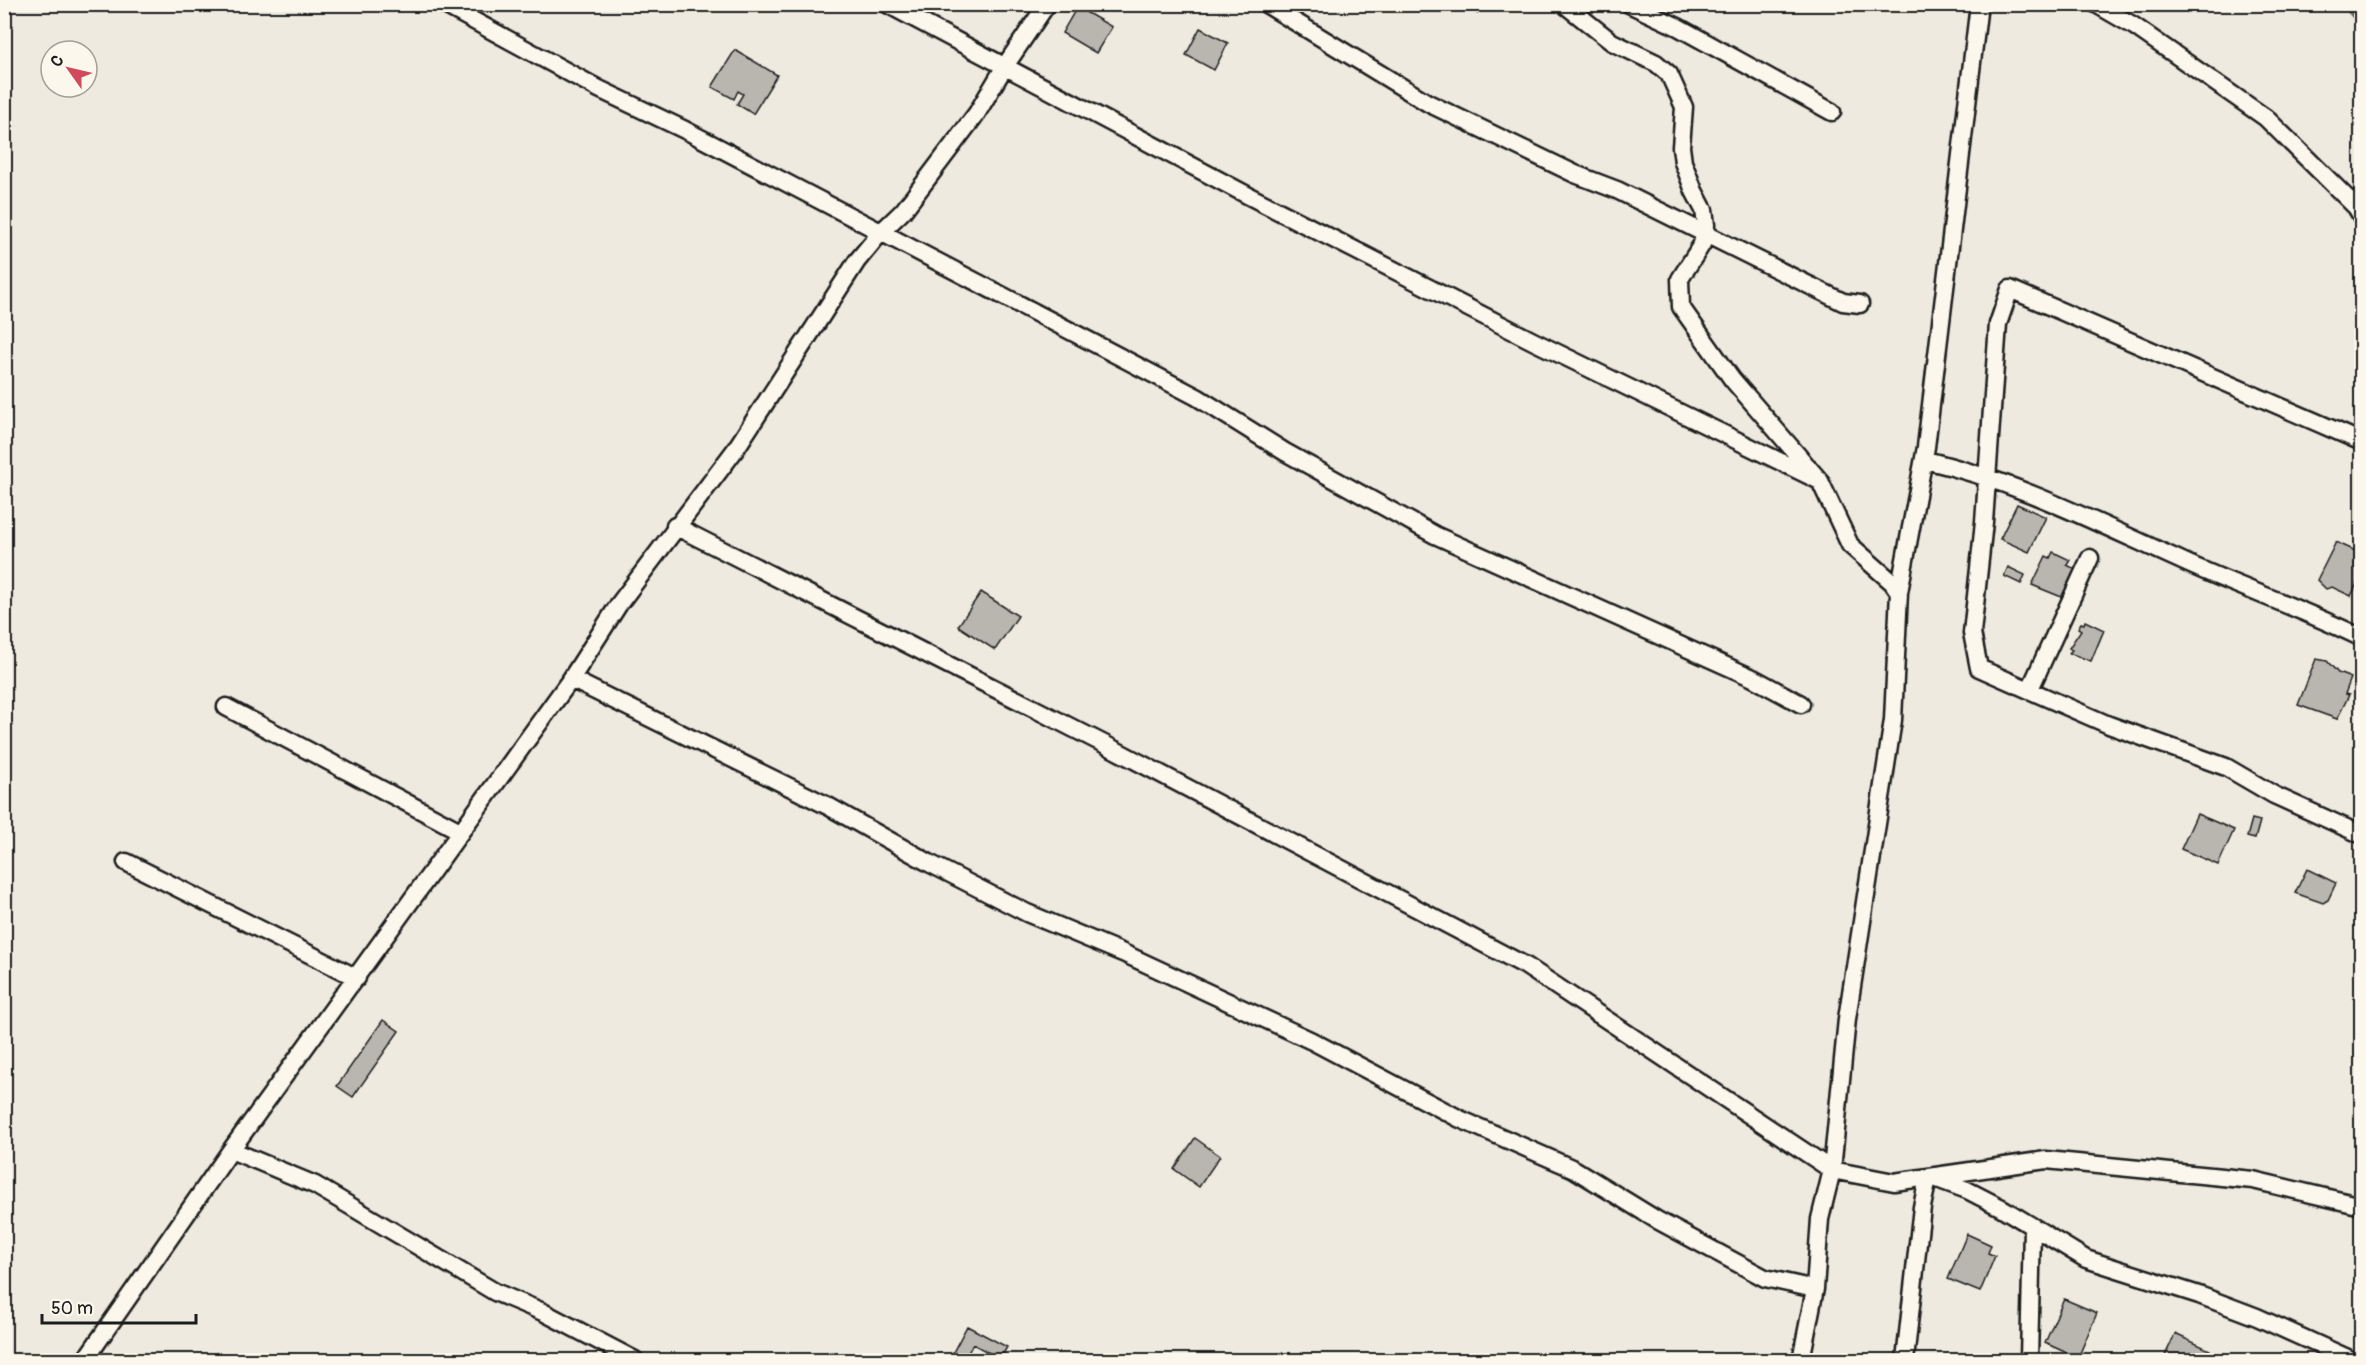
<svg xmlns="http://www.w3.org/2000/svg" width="2366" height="1365" font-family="Pangolin,sans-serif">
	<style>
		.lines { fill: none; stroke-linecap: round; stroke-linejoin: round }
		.stream { stroke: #6f6d69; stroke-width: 6 }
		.building { fill: #b9b6af; stroke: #1c1c1c; stroke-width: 1.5 }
		.minor-casing { stroke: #1c1c1c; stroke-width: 21 }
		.minor { stroke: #fbf7ec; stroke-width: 16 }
	</style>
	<rect width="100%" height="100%" fill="#eeeadf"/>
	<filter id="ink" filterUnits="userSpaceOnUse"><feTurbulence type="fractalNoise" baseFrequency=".0167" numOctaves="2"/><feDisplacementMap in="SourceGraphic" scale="12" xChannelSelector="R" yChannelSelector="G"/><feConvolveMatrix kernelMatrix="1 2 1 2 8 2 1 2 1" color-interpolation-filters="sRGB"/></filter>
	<g filter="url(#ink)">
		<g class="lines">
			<path class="stream" d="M2344,4L2362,25"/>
		</g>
		<path class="building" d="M1459,4H1481L1477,13Z
			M1077,7L1112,27L1096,53L1062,33Z
			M1200,28L1228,43L1214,70L1186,55Z
			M735,50L777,75L753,114L737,104L743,94L738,91L734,99L712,87Z
			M2017,504L2046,517L2029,552L2000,539Z
			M2336,542L2362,554V574L2351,596L2332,587L2326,589L2317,580Z
			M2053,552L2070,560L2067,565L2077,570L2064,598L2032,585L2046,556L2050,558Z
			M2008,567L2025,575L2021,584L2004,576Z
			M981,592L1018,616L995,650L958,626Z
			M2085,621L2104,630L2091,661L2069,653L2072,650L2069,648L2081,630L2078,628L2081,623L2084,624Z
			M2316,659L2327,661L2338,673L2351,678L2345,694L2349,695L2337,719L2298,705Z
			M2197,814L2234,830L2218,865L2181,849Z
			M2252,819L2260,821L2255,839L2247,837Z
			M2307,869L2336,883L2328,900L2323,903L2295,893Z
			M383,1020L399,1031L353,1097L337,1086Z
			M1195,1138L1220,1156L1199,1187L1174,1169Z
			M1967,1234L1991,1245L1988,1253L1995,1256L1980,1292L1948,1279Z
			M2064,1299L2097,1313L2078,1358L2045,1343Z
			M967,1326L1007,1347L1000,1359L973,1344L964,1360L950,1358Z
			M2175,1334L2210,1350L2205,1360H2163Z"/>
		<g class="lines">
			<g class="minor-casing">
				<path id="minor" d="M443,4L599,89L685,130L1197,397L1285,452L1435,535L1753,678L1801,704
					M887,4L1249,196L1533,341L1820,481
					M1266,4L1428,103L1575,174L1617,190L1843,302L1860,304
					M1564,4L1612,42L1656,63L1669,74L1684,107L1681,147L1683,162L1694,191L1704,210L1706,225L1702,244L1680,279L1681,307L1732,379L1820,481L1850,545L1892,582L1899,592
					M1629,4L1678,27L1832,112
					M2096,4L2134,26L2266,118L2356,207L2362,217
					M2362,442L2010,289L1998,324L1984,522L1972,633L1979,668L2109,725L2226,767L2274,795L2362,835
					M1925,460C2016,481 2097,523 2182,561C2241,588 2303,609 2362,638
					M675,526L1104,744L1526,966L1832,1170L1894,1182L2046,1160L2253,1180L2362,1206
					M571,679L828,806L931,864L1027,913L1123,953L1312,1041L1460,1119L1574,1169L1657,1220L1765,1278L1815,1289
					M2030,689L2090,558
					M226,707L460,831
					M126,862L357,978
					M231,1150L315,1185L495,1292L543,1312L635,1360
					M1937,1179L1967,1190L2002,1208L2086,1259L2199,1295L2257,1317L2352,1360
					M85,1360L231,1150L571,679L619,604L735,450L857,261L881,232L903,211L977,113L1005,66L1047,4
					M1801,1360L1815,1289L1820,1219L1832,1170L1847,1019L1893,720L1899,592L1926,447L1979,4
					M1905,1360L1922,1207L1928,1178
					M2029,1360L2032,1227"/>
			</g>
			<use href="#minor" class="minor"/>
		</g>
	</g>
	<rect width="2366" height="1365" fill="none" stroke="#fbf7ec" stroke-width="24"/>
	<rect x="12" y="12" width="2342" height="1341" fill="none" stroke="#1c1c1c" stroke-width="2" filter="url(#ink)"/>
	<g transform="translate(69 69) rotate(304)"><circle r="28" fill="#fbf7ec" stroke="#a29f99" stroke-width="1.5"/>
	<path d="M0-4.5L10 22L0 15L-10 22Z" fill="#d1495b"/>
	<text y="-9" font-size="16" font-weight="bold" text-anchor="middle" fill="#1c1c1c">С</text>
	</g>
	<path d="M42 1314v9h154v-9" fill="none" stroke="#1c1c1c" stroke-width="3"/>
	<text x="51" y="1314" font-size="18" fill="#1c1c1c" stroke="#fbf7ec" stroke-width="4.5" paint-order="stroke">50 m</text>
</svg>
